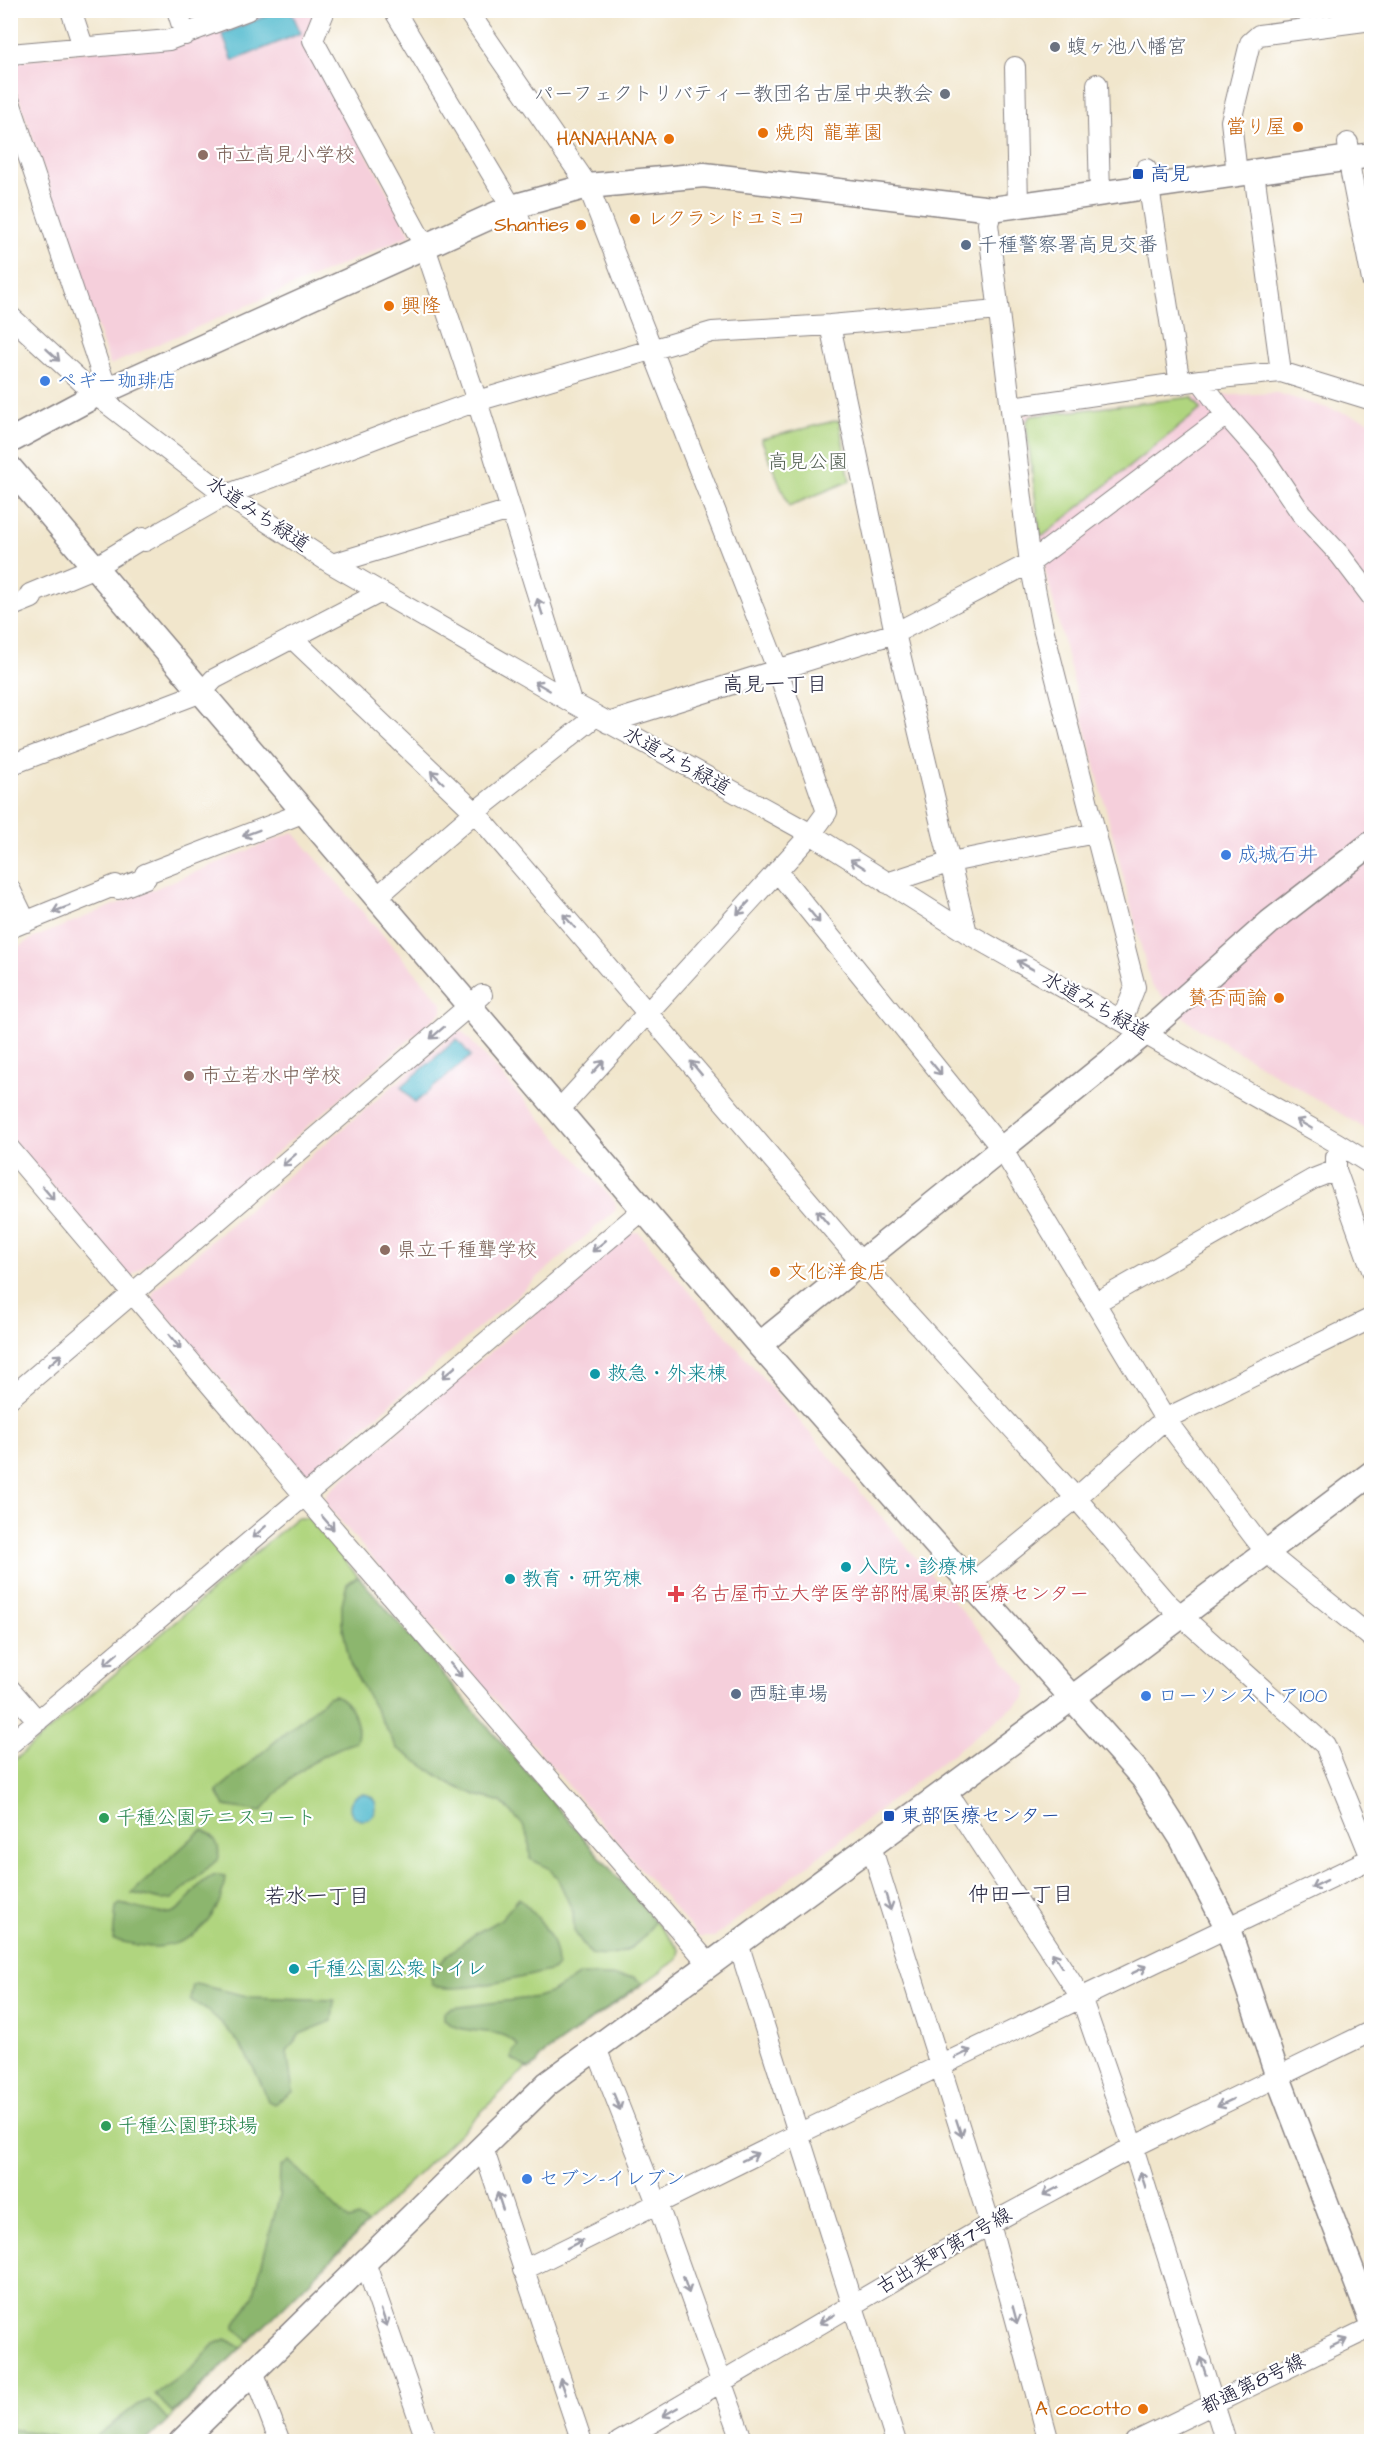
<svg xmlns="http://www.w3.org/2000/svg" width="1382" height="2452" font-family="'Architects Daughter','Klee One',sans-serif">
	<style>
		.built { fill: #f5cfdb }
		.green { fill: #b0d57f; stroke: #697c5d; stroke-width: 1.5 }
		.forest { fill: #8cb66e; stroke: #576c54; stroke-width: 1.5 }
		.water { fill: #50b9ce; stroke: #396e84; stroke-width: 1.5 }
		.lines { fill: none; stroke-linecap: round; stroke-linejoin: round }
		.minor-casing { stroke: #8a8484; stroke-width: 22 }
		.tertiary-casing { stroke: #8a8484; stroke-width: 27 }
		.minor { stroke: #fff; stroke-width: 20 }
		.tertiary { stroke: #fff; stroke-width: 24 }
		.oneway { stroke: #9c9ca7 }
		.worship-dot { fill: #6b7280; stroke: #fff; stroke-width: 2 }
		.food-dot { fill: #e8710a; stroke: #fff; stroke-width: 2 }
		.education-dot { fill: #8d6e63; stroke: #fff; stroke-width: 2 }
		.transit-dot { fill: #1a4fb4; stroke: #fff; stroke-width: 2 }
		.service-dot { fill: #5c6f8a; stroke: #fff; stroke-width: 2 }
		.shop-dot { fill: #3f7fe0; stroke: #fff; stroke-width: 2 }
		.culture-dot { fill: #0f9aa8; stroke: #fff; stroke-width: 2 }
		.health-dot { fill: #e0444e; stroke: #fff; stroke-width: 2 }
		.leisure-dot { fill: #2e9e5b; stroke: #fff; stroke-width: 2 }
		.labels { text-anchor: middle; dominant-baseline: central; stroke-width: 4.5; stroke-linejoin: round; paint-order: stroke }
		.worship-label { font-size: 20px; fill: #5b616d; stroke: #fff; text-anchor: start }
		.food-label { font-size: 20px; fill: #c56008; stroke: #fff; text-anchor: end }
		.education-label { font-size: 20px; fill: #785e54; stroke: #fff; text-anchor: start }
		.transit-label { font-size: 20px; fill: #164399; stroke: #fff; text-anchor: start }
		.service-label { font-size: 20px; fill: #4e5e75; stroke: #fff; text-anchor: start }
		.shop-label { font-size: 20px; fill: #366cbe; stroke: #fff; text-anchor: start }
		.park-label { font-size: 20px; fill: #546153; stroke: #fff }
		.street-label { font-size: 20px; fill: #22223b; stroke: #fff }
		.culture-label { font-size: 20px; fill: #0d838f; stroke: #fff; text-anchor: start }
		.health-label { font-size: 20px; fill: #be3a42; stroke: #fff; text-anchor: start }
		.leisure-label { font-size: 20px; fill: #27864d; stroke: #fff; text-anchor: start }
		.neighbourhood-label { font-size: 21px; fill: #22223b; stroke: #fff }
	</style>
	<rect width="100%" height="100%" fill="#fff"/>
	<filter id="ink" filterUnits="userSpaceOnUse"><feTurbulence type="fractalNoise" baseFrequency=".0167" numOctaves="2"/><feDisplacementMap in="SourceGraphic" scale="12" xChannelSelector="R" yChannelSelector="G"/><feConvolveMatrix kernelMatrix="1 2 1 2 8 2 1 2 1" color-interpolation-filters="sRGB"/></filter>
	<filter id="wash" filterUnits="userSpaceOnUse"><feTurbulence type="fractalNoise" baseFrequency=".008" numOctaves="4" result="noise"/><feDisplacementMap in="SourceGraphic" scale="24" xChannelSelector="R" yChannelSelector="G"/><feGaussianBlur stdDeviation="1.35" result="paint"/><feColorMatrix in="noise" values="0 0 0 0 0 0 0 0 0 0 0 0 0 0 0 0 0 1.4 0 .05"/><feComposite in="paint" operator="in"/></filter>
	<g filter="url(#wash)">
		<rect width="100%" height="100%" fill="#f1e6cc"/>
		<path class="built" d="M263,11H317L304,39L411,235L110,365L11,75L15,62L212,32Z
			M1277,393L1371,421V1132L1189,1022L1151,985L1046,574L1024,414L1192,397Z
			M293,832L442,1003V1012L130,1277L11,1139L10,952L31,939Z
			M456,1032H463L615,1202L616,1210L310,1473H302L152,1299L154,1290Z
			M638,1232L1026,1686L1025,1698L714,1937H699L325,1503L327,1493L628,1233Z"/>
		<path class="green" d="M1192,397L1201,409L1043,536L1040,535L1026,423L1030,416Z
			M839,420L850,481L789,506L761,439Z
			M296,1518H308L680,1950L678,1959L540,2057L532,2068L525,2069L146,2441H11L10,1764Z"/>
		<path class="forest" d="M358,1576L655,1921C640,1946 620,1961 590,1954L574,1931L573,1912L558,1879L549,1868L530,1859L529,1839L522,1824L501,1802L476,1795L452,1785L397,1748L350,1664L342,1624V1604L347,1584Z
			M334,1695C351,1700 362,1726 356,1742C316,1754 286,1779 261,1812L225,1806L217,1792L219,1789L328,1697Z
			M204,1830C215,1836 222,1848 217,1860L172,1899L161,1900L132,1893L199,1832Z
			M217,1875L225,1876C222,1915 195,1946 154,1947C142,1947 126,1942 113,1940L116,1907L120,1904C131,1906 161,1916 171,1913C190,1907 193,1881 217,1875Z
			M519,1898C539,1917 557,1937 557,1966L553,1970C532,1975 448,1997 432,1984L431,1976L447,1955L475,1934L501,1919Z
			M580,1975L634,1977L642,1983L540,2057L537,2064L529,2069L512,2059L513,2051L518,2046C500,2023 462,2039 444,2019V2012L452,2008L537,1997L552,1992Z
			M196,1984L251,1997L334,2000L332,2021L300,2034L287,2052L293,2092L274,2104L268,2101C256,2068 239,2038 213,2015C206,2009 197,2005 190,1999L193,1985Z
			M289,2161L349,2220L358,2217L367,2224L249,2341L235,2328V2324L253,2297L279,2198L280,2167Z
			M226,2339L241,2348L172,2413L155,2394L192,2368L214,2344Z
			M150,2400L168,2420L146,2441H90L137,2405Z
			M10,2429L55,2435L59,2440L11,2441Z"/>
		<path class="water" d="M278,11H291L301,33L233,61L222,34Z
			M457,1039L471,1056L415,1103L401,1087Z
			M350 1807a13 13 0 1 1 26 0a13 13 0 1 1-26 0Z"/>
	</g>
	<g filter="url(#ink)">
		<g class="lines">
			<g class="minor-casing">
				<path id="minor" d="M71,10L83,46
					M177,10L185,35
					M325,10L313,40L425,247L477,401L571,702
					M394,10L520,221
					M467,10L588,186L778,671L827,812L811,834L559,1110
					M10,54L169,40L248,10
					M1015,67L1018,205
					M1097,84L1100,194
					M10,102L103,378L96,395
					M1348,143L1351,174L1372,280
					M1146,169L1180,384
					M1254,172L1281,372
					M1237,174L1231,121L1250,43L1259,35L1372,20
					M992,209L988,224L1030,563L1042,624L1135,987L1122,1020
					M10,316L96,395L226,495L332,564L571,702L811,834L967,933L1337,1143L1372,1165
					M830,325L895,633L967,933
					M1200,380L1281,372L1372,400
					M1012,407L1200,380L1226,415L1264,458L1301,513L1340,555L1372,597
					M332,564L510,510
					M10,607L32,598L30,594L95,567L143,538L145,541L226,495L402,428L477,401L712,332L830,325L998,310
					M292,638L475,812L860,1261L1076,1498L1165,1601L1325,1745L1372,1860
					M608,723L895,633L1030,563L1226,415
					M10,765L202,692L214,679L379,593
					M777,871L1002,1149L1165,1419L1254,1537L1266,1552L1372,1638
					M887,883L951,862L1095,833
					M10,889L26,922
					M377,897L475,812L596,716
					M10,928L116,885L118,889L146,878L145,874L305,812
					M10,1149L303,1494L709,1964
					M1336,1157V1170L1372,1270
					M1095,1303L1313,1179L1336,1170
					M10,1398L482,995
					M969,1585L1076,1498L1165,1419L1372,1318
					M10,1689L38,1721
					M10,1744L644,1209
					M946,1791L1081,1997L1133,2147L1226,2442
					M871,1846L990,2224L1049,2442
					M738,1943L896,2442
					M596,2048L657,2203L743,2442
					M483,2148L582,2442
					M365,2262L427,2442
					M523,2270L796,2135L1372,1858
					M253,2371L280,2442
					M619,2442L990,2224L1133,2147L1372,2031
					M1135,2442L1372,2327"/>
			</g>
			<g class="tertiary-casing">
				<path id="tertiary" d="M10,441L96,395L512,207L588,186L704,175L992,209L1372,155
					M10,468L759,1345L1143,1778L1182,1839L1228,1929L1278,2077L1372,2323
					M759,1345L1145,1033L1270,922L1372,843
					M181,2442L547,2084L1072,1698L1372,1473"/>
			</g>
			<use href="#minor" class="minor"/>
			<use href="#tertiary" class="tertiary"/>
		</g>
		<defs><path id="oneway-shaft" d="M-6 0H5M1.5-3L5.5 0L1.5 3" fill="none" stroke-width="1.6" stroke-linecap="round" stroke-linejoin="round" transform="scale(1.5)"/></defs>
		<g class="oneway">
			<use href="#oneway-shaft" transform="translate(53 355) rotate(43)"/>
			<use href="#oneway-shaft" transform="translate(540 607) rotate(-108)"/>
			<use href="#oneway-shaft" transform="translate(542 686) rotate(-150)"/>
			<use href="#oneway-shaft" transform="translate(437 777) rotate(-136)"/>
			<use href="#oneway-shaft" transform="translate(251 833) rotate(159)"/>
			<use href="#oneway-shaft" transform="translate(858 864) rotate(-148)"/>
			<use href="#oneway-shaft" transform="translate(743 908) rotate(133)"/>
			<use href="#oneway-shaft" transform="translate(61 909) rotate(160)"/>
			<use href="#oneway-shaft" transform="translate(814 916) rotate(51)"/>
			<use href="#oneway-shaft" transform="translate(569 921) rotate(-131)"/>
			<use href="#oneway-shaft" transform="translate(1025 965) rotate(-151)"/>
			<use href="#oneway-shaft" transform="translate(437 1033) rotate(139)"/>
			<use href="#oneway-shaft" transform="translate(598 1067) rotate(-48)"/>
			<use href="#oneway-shaft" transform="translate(696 1068) rotate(-130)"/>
			<use href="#oneway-shaft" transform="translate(936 1068) rotate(51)"/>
			<use href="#oneway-shaft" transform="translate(1304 1124) rotate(-150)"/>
			<use href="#oneway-shaft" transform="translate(289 1160) rotate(139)"/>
			<use href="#oneway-shaft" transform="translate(48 1193) rotate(50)"/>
			<use href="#oneway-shaft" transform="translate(822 1217) rotate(-130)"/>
			<use href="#oneway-shaft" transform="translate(599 1246) rotate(140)"/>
			<use href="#oneway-shaft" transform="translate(175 1342) rotate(50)"/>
			<use href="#oneway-shaft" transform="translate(55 1360) rotate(-40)"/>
			<use href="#oneway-shaft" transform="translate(449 1372) rotate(140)"/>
			<use href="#oneway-shaft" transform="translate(328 1523) rotate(49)"/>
			<use href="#oneway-shaft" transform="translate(259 1532) rotate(139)"/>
			<use href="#oneway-shaft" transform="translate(111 1659) rotate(139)"/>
			<use href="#oneway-shaft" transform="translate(456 1670) rotate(49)"/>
			<use href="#oneway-shaft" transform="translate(1319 1884) rotate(154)"/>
			<use href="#oneway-shaft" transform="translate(888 1902) rotate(73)"/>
			<use href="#oneway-shaft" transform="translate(1057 1960) rotate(-123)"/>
			<use href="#oneway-shaft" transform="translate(1139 1970) rotate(-25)"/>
			<use href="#oneway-shaft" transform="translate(963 2054) rotate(-26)"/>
			<use href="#oneway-shaft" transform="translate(617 2102) rotate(68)"/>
			<use href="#oneway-shaft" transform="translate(1225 2103) rotate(154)"/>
			<use href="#oneway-shaft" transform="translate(959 2128) rotate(72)"/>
			<use href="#oneway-shaft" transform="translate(750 2157) rotate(-26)"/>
			<use href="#oneway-shaft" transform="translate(1143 2180) rotate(-108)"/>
			<use href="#oneway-shaft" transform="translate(1051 2191) rotate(152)"/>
			<use href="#oneway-shaft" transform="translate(500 2201) rotate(-108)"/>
			<use href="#oneway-shaft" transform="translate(575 2244) rotate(-27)"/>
			<use href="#oneway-shaft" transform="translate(686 2285) rotate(71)"/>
			<use href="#oneway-shaft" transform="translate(1015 2315) rotate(75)"/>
			<use href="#oneway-shaft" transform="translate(384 2318) rotate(71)"/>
			<use href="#oneway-shaft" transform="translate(827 2319) rotate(149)"/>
			<use href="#oneway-shaft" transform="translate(1339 2343) rotate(-26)"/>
			<use href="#oneway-shaft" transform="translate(1203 2366) rotate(-108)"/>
			<use href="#oneway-shaft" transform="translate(563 2386) rotate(-109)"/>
			<use href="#oneway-shaft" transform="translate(670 2412) rotate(150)"/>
		</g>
	</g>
	<g class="worship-dot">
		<circle cx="1055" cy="47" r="6"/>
		<circle cx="945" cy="94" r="6"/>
	</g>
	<g class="food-dot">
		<circle cx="1298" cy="127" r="6"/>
		<circle cx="763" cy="133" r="6"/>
		<circle cx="669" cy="139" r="6"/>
		<circle cx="635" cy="219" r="6"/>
		<circle cx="581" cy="225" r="6"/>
		<circle cx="389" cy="306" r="6"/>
		<circle cx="1279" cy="998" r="6"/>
		<circle cx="775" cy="1272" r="6"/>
		<circle cx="1143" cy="2409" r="6"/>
	</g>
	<g class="education-dot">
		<circle cx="203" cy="155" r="6"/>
		<circle cx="189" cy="1076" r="6"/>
		<circle cx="385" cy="1250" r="6"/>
	</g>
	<g class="transit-dot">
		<rect x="1132" y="168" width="12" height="12" rx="3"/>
		<rect x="883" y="1810" width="12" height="12" rx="3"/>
	</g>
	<g class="service-dot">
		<circle cx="966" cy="245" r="6"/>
		<circle cx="736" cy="1694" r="6"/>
	</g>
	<g class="shop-dot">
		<circle cx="45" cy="381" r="6"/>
		<circle cx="1226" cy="855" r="6"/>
		<circle cx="1146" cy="1696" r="6"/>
		<circle cx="527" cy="2179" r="6"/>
	</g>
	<g class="culture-dot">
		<circle cx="595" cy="1374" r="6"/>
		<circle cx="846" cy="1567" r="6"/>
		<circle cx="510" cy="1579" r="6"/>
		<circle cx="294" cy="1969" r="6"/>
	</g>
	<path class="health-dot" d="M673 1585h6v6h6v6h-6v6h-6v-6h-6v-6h6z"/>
	<g class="leisure-dot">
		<circle cx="104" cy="1818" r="6"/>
		<circle cx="106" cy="2126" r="6"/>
	</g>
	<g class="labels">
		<g class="worship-label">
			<text x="1067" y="47">蝮ヶ池八幡宮</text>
			<text x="933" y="94" text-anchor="end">パーフェクトリバティー教団名古屋中央教会</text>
		</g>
		<g class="food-label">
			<text x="1286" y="127">當り屋</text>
			<text x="775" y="133" text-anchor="start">焼肉 龍華園</text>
			<text x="657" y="139">HANAHANA</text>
			<text x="647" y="219" text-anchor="start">レクランドユミコ</text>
			<text x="569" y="225">Shanties</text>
			<text x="401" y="306" text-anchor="start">興隆</text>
			<text x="1267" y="998">賛否両論</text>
			<text x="787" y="1272" text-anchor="start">文化洋食店</text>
			<text x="1131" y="2409">A cocotto</text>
		</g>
		<g class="education-label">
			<text x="215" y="155">市立高見小学校</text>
			<text x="201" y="1076">市立若水中学校</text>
			<text x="397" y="1250">県立千種聾学校</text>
		</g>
		<g class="transit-label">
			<text x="1150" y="174">高見</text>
			<text x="901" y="1816">東部医療センター</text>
		</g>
		<g class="service-label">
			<text x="978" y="245">千種警察署高見交番</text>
			<text x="748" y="1694">西駐車場</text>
		</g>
		<g class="shop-label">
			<text x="57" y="381">ペギー珈琲店</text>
			<text x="1238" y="855">成城石井</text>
			<text x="1158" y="1696">ローソンストア100</text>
			<text x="539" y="2179">セブン-イレブン</text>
		</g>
		<g class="park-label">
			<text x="808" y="462">高見公園</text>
		</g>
		<g class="street-label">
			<text transform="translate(258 514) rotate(34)">水道みち緑道</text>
			<text transform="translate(677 761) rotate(29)">水道みち緑道</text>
			<text transform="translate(1096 1006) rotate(29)">水道みち緑道</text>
			<text transform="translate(944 2251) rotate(-30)">古出来町第7号線</text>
			<text transform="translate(1253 2384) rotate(-26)">都通第8号線</text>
		</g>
		<g class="culture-label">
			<text x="607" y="1374">救急・外来棟</text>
			<text x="858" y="1567">入院・診療棟</text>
			<text x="522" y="1579">教育・研究棟</text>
			<text x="306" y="1969">千種公園公衆トイレ</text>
		</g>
		<g class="health-label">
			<text x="690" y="1594">名古屋市立大学医学部附属東部医療センター</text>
		</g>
		<g class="leisure-label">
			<text x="116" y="1818">千種公園テニスコート</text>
			<text x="118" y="2126">千種公園野球場</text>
		</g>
		<g class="neighbourhood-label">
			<text x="775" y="684">高見一丁目</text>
			<text x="1021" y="1894">仲田一丁目</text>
			<text x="317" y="1896">若水一丁目</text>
		</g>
	</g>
	<rect width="1382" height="2452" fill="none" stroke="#fff" stroke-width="36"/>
</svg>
